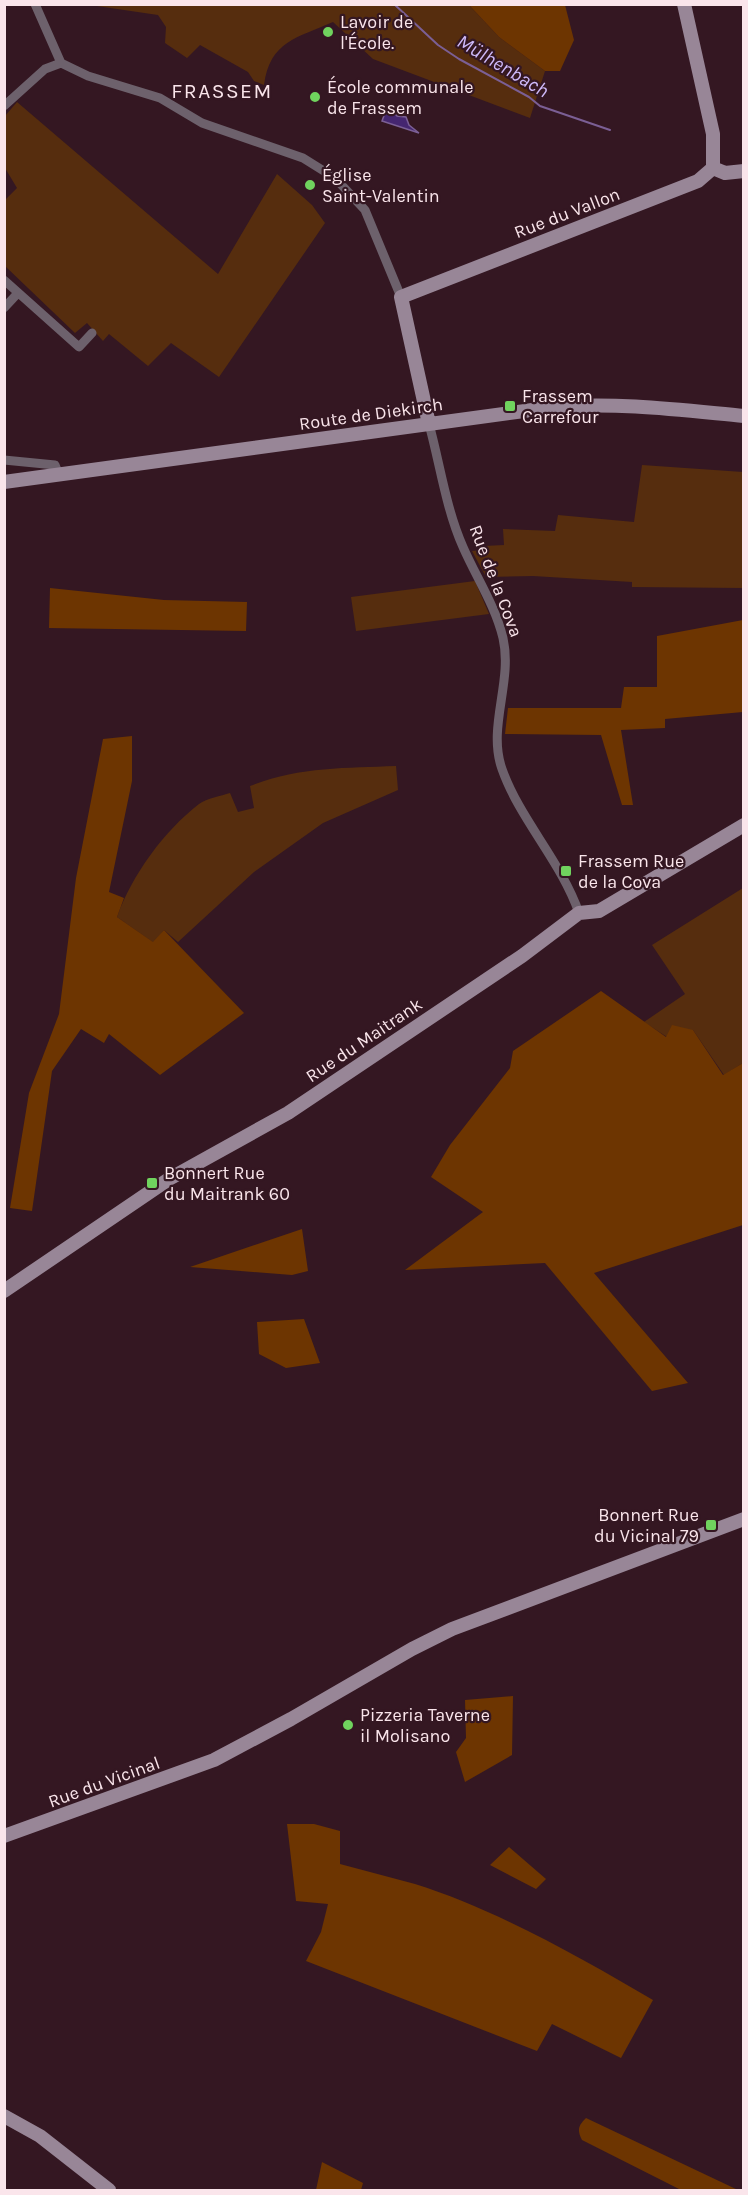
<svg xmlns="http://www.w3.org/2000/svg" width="748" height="2195" font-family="Karla,sans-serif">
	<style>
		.green { fill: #562d0e }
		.forest { fill: #6d3501 }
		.water { fill: #452670; stroke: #7b5f95; stroke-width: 1.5 }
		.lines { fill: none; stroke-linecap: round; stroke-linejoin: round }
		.stream { stroke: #7b5f95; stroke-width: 2 }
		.street { stroke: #6d616c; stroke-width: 9 }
		.secondary { stroke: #988697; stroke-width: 14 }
		.poi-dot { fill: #70d35e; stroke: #341722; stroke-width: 2 }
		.labels { text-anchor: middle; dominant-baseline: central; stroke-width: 4.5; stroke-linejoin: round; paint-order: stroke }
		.poi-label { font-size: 18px; fill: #fae5eb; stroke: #341722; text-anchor: start }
		.street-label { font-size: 18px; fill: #fae5eb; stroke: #341722 }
		.water-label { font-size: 20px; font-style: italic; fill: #ceb9f9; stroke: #341722 }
		.quarter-label { font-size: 21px; letter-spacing: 1.5px; fill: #fae5eb; stroke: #341722 }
	</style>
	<rect width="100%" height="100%" fill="#341722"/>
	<path class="green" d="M90,5H469L499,37L545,71L530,118L373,59L333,22C297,38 270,41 264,85L254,81L248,72L200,45L187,58L165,43L166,27L158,15Z
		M17,102L218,274L277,174L312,205L325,223L219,377L171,343L148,366L109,334L103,341L87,323L75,333L5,266V200L17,188L5,168V116Z
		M642,465L743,472V588L632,587V582L533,576L486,577L472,551L484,550V546L504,545L503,529L555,531L558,515L634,522Z
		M475,581L489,614L356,631L351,597Z
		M396,766L398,790L323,823L254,872L178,942L164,930L154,943L117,917C132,875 164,831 199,804C207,798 221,796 230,793L238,812L254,808L250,786C297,767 346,768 396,766Z
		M743,888V1063L724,1075L693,1030L667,1037L644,1022L685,994L652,945Z"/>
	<path class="forest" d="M469,5H565L574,40L560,71H545L499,37Z
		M50,588L164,600L247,602L246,631L49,628Z
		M743,620V712L665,719V728L621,730L633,805H622L601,735L505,734L508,708H621L624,687H657V636Z
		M132,736V781L109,892L124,898L117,917L153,942L164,930L244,1013L160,1075L109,1034L104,1043L81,1029L52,1071L32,1211L10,1208L29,1093L59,1014L76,878L103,739Z
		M601,991L666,1037L672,1025L693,1030L723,1075L743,1063V1225L594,1273L688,1383L652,1391L545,1263L405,1270L483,1212L431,1177L450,1145L510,1068L513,1051Z
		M302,1229L308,1271L292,1275L190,1267Z
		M304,1319L320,1363L286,1368L259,1354L257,1322Z
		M513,1696L512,1755L465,1782L456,1752L466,1738L465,1700Z
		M287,1824H314L340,1831V1864C365,1871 390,1877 415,1884C495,1909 582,1958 653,2000L621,2058L552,2024L537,2051L306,1961L321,1932L328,1904L296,1901Z
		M509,1847L546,1879L536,1889L490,1865Z
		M586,2118L738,2190H681L582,2140C577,2130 578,2126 586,2118Z
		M322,2162L363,2183L361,2190H316Z"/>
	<path class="water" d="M390,108L397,116L406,117L409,125L419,133L382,121L385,113Z"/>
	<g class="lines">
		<path class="stream" d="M394,4L438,45L459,59L529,97L540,106L610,130"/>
		<path class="street" d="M35,4L61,63L88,76L160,98L202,123L303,158L335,178L365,210L401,297
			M4,106L45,69L61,63
			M4,280L79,347L92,333
			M4,308L18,293
			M429,424C440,464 446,509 463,547C476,577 495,605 503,638C513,682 487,727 502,769C520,820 561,861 579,913
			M4,460L55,465L59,475"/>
		<path class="secondary" d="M684,4L713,134V168
			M713,168L725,173L744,171
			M429,424L401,297L698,181L713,168
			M4,482L554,407C619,402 680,410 744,416
			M4,1291L169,1179L288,1113L522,956L579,913L599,911L744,825
			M4,1836L214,1760L291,1719L412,1649L452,1629L744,1519
			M4,2116L40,2136L109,2190"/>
	</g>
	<g class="poi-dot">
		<circle cx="328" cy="32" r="6"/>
		<circle cx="315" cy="97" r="6"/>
		<circle cx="310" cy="185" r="6"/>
		<rect x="504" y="400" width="12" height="12" rx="3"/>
		<rect x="560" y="865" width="12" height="12" rx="3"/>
		<rect x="146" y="1177" width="12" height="12" rx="3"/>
		<rect x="705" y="1519" width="12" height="12" rx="3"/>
		<circle cx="348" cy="1725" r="6"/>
	</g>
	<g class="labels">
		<g class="poi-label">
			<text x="340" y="22">Lavoir de<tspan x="340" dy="21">l'École.</tspan></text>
			<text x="327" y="87">École communale<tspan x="327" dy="21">de Frassem</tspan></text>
			<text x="322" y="175">Église<tspan x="322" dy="21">Saint-Valentin</tspan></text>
			<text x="522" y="396">Frassem<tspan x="522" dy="21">Carrefour</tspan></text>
			<text x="578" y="861">Frassem Rue<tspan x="578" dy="21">de la Cova</tspan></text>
			<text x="164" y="1173">Bonnert Rue<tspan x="164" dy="21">du Maitrank 60</tspan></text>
			<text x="699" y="1515" text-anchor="end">Bonnert Rue<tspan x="699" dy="21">du Vicinal 79</tspan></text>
			<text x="360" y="1715">Pizzeria Taverne<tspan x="360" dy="21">il Molisano</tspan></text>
		</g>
		<g class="street-label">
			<text transform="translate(567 213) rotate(-21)">Rue du Vallon</text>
			<text transform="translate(371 414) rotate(-8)">Route de Diekirch</text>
			<text transform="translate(496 581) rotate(69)">Rue de la Cova</text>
			<text transform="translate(364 1040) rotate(-34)">Rue du Maitrank</text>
			<text transform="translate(104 1782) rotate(-20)">Rue du Vicinal</text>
		</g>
		<g class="water-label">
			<text transform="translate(503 66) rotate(31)">Mülhenbach</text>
		</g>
		<g class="quarter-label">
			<text x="222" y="91">FRASSEM</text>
		</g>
	</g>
	<rect width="748" height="2195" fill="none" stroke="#fae5eb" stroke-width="12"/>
</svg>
